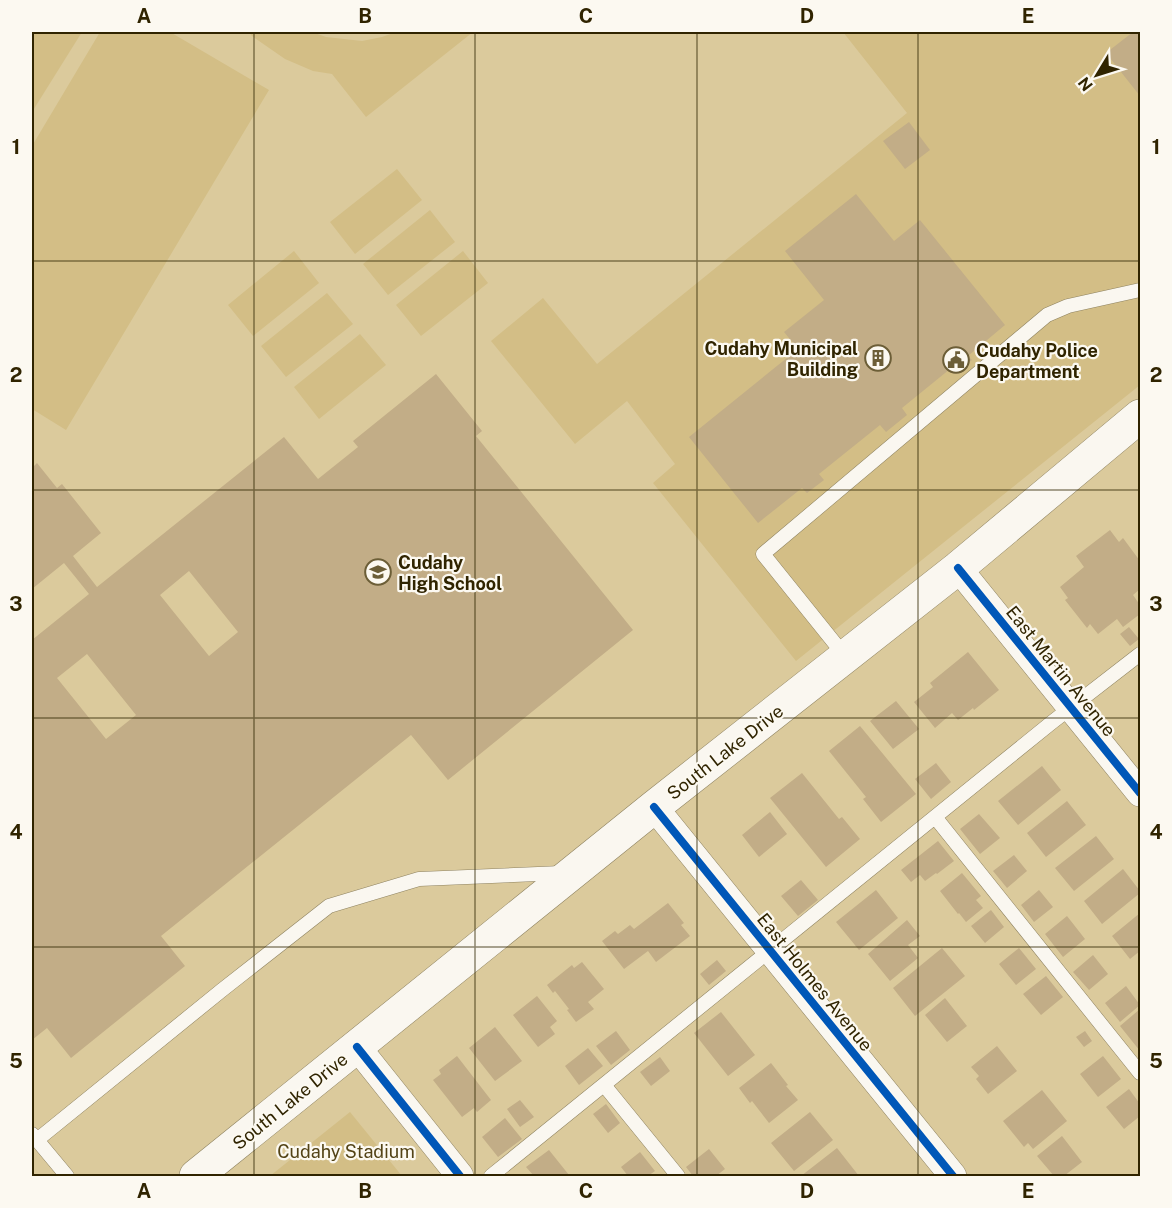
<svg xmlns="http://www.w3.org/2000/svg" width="1172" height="1208" font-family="'Public Sans',sans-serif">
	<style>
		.green { fill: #d3be86 }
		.building { fill: #c2ad87; fill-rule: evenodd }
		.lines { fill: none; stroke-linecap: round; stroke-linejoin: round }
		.lane-casing { stroke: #8e8260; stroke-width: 15 }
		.street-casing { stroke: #8e8260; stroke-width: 28 }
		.secondary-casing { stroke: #8e8260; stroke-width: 34 }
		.lane { stroke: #faf7f0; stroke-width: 14 }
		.street { stroke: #faf7f0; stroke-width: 27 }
		.secondary { stroke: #faf7f0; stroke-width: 33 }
		.cycleway-casing { stroke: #fcf9f1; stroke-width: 11 }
		.cycleway { stroke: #0057b8; stroke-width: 8 }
		.grid { fill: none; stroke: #302400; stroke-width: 1.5; stroke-opacity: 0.55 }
		.labels { text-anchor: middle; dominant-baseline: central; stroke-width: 4.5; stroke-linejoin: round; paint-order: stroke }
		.poi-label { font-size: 18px; font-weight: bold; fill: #302400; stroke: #fcf9f1; text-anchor: start }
		.street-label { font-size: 18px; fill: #302400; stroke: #fcf9f1 }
		.park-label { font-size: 18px; fill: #534316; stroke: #fcf9f1 }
		.neatline { fill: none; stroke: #302400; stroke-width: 2 }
		.grid-label { font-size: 20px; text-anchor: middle; font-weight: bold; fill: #302400 }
	</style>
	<rect width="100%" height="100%" fill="#dbca9c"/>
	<path class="green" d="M32,32H82L32,112Z
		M100,32H170L269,90L66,430L32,409V146Z
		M249,32H312L326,37L362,41L382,37L396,32H473L366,117L332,74L313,71L285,59L252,36Z
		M843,32H1140V385L796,661L653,483L675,464L627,401L575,444L491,341L543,298L597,364L907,113Z
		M397,169L422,200L355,254L330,222Z
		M430,210L455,242L388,295L363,264Z
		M294,251L319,283L253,336L228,305Z
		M463,251L488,283L421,336L396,305Z
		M327,293L353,324L286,377L261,346Z
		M360,334L386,365L319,419L294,387Z
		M350,1112L402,1176H270Z"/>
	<path class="building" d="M1133,32H1140V96L1106,53Z
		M909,122L930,150L905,169L883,141Z
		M856,194L894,241L920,220L1005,325L968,356L972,360L954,374L950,369L902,408L907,415L886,432L880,425L819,474L824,480L807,493L802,488L758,523L689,437L798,349L784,332L824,300L785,251Z
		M436,374L482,431L476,436L633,630L448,780L411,735L161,936L185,966L71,1058L47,1028L32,1040V640L89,594L64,563L32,589V468L37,463L57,488L62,484L101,533L73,556L97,587L284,437L318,479L358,447L353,441ZM189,571L238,632L209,656L160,595ZM87,654L136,715L106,739L57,678Z
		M1110,530L1119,542L1123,538L1140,561V589L1133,595L1140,605V614L1123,627L1117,619L1098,634L1090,624L1087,628L1065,600L1068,598L1060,587L1084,567L1076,556Z
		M1129,627L1139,639L1130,646L1120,634Z
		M968,652L999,690L974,710L973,708L958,720L952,713L935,728L914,702L933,687L930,683Z
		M896,701L919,729L893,749L870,721Z
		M860,726L916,794L881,822L863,799L866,797L829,751Z
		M936,763L951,782L931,799L915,779Z
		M1042,766L1061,790L1018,825L998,801Z
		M802,773L839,819L842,817L860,839L826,867L770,798Z
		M1067,801L1086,825L1046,857L1027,833Z
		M770,812L787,834L759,857L742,835Z
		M979,814L1000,838L980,854L960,829Z
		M1096,836L1114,859L1074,891L1055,868Z
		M938,841L954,861L937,874L936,873L925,881L920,875L911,882L901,870Z
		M1014,855L1027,871L1007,888L993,871Z
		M1123,869L1140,891V893L1102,924L1084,901Z
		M962,873L981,896L976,900L983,908L966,922L959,913L958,914L940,891Z
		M801,880L818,900L798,916L781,896Z
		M876,890L898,918L859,950L836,922Z
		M1039,890L1053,907L1034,922L1021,905Z
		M668,903L684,923L681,925L690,936L656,962L648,951L624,969L602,941L615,931L618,934L630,925L634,929Z
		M991,910L1004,927L985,943L971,926Z
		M1140,913V951L1130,959L1112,936Z
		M1067,916L1085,939L1063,957L1045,934Z
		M907,920L920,936L908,945L918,958L890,981L868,954Z
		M942,948L965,976L915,1016L893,988Z
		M1019,948L1036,969L1016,985L999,964Z
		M1093,955L1108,974L1089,990L1073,972Z
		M717,960L726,971L709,985L700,974Z
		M582,962L604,989L588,1002L594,1009L576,1022L567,1010L569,1009L555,991L553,993L547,985L572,965L574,968Z
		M1046,976L1063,997L1041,1015L1023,994Z
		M1126,986L1140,1005L1120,1022L1105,1003Z
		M537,996L557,1021L550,1027L555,1034L538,1047L513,1015Z
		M945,998L967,1026L947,1042L925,1015Z
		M1140,1009V1051L1120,1026Z
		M721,1012L755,1055L728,1076L694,1033Z
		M495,1027L522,1061L495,1081L469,1048Z
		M616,1031L630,1050L611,1065L596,1046Z
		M1085,1031L1092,1041L1084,1047L1076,1037Z
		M997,1046L1017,1071L988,1094L976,1079L979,1076L971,1067Z
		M588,1048L603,1066L579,1085L565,1066Z
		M457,1056L491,1100L477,1112L474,1108L462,1117L433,1080L441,1074L439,1070Z
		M1103,1056L1121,1079L1098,1097L1080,1074Z
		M660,1057L670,1071L651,1086L640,1072Z
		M771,1063L788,1085L786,1086L798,1100L769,1123L752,1101L750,1103L739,1088Z
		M1129,1089L1140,1104V1116L1124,1129L1106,1107Z
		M1042,1090L1067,1121L1033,1149L1028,1143L1024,1147L1003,1121Z
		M520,1100L534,1117L520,1127L507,1109Z
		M606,1104L620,1123L608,1133L593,1114Z
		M810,1112L833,1140L794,1171L771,1143Z
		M505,1118L522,1139L498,1157L482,1137Z
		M1062,1136L1082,1162L1064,1176H1054L1037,1156Z
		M837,1148L859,1176H801Z
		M709,1149L725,1169L716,1176H693L686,1167Z
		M549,1150L569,1175L567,1176H534L526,1167Z
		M640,1152L655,1171L648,1176H628L621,1167Z"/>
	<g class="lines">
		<g class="lane-casing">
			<path id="lane" d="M845,656L763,554L1047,315L1068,306L1140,290
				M935,817L1140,1073
				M604,1085L678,1176
				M32,1134L67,1176
				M37,1140L222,990L329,906L419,879L562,873
				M491,1176L1051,723L1140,654"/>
		</g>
		<g class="street-casing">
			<path id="street" d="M958,568L1140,793
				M654,807L953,1176
				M357,1047L460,1176"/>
		</g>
		<g class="secondary-casing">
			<path id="secondary" d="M196,1176L654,807L958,568L1140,416"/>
		</g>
		<use href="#lane" class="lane"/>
		<use href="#street" class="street"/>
		<use href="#secondary" class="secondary"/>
		<g class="cycleway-casing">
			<path id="cycleway" d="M958,568L1140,793
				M654,807L953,1176
				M357,1047L460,1176"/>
		</g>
		<use href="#cycleway" class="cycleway"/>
	</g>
	<path class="grid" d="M254,32V1176M475,32V1176M697,32V1176M918,32V1176M32,261H1140M32,490H1140M32,718H1140M32,947H1140"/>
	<defs>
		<g id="building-ring" transform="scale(1.35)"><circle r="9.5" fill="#fcf9f1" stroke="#6c5e37" stroke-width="1.5"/><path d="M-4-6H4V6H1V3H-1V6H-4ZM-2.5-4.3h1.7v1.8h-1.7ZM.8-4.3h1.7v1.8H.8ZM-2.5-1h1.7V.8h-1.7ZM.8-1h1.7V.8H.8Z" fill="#6c5e37"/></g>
		<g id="civic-ring" transform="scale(1.35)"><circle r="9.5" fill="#fcf9f1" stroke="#6c5e37" stroke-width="1.5"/><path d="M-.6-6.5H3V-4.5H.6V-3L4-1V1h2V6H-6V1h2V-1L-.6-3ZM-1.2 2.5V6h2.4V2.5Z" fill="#6c5e37"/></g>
		<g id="school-ring" transform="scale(1.35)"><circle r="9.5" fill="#fcf9f1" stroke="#6c5e37" stroke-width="1.5"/><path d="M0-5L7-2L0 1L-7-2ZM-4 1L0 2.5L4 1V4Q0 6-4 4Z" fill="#6c5e37"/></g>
	</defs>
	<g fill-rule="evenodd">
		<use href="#building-ring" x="878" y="358"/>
		<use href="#civic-ring" x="956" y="360"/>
		<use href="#school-ring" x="378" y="572"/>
	</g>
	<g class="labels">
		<g class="poi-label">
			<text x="858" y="348" text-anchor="end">Cudahy Municipal<tspan x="858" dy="21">Building</tspan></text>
			<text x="976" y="350">Cudahy Police<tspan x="976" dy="21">Department</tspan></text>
			<text x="398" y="562">Cudahy<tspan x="398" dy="21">High School</tspan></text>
		</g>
		<g class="street-label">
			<text transform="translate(1061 671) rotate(51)">East Martin Avenue</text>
			<text transform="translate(725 752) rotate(-38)">South Lake Drive</text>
			<text transform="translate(815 982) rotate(51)">East Holmes Avenue</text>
			<text transform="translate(290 1101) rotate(-39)">South Lake Drive</text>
		</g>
		<g class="park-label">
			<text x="346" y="1151">Cudahy Stadium</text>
		</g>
	</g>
	<rect width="1172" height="1208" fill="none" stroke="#fcf9f1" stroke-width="66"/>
	<g transform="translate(1097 75) rotate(232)" stroke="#fcf9f1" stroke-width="4.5" paint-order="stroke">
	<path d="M0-4.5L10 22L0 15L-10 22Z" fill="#302400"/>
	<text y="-9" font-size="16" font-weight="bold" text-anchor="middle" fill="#302400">N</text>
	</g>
	<rect x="33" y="33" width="1106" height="1142" class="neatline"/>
	<g class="grid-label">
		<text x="144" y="23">A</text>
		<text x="365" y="23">B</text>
		<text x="586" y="23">C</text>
		<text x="807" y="23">D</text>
		<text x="1028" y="23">E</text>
		<text x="16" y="154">1</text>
		<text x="1156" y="154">1</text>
		<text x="16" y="382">2</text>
		<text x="1156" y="382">2</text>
		<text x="16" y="611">3</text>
		<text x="1156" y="611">3</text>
		<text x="16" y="839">4</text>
		<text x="1156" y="839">4</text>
		<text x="16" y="1068">5</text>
		<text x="1156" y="1068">5</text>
		<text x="144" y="1198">A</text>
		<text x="365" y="1198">B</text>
		<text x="586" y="1198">C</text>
		<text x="807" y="1198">D</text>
		<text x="1028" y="1198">E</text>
	</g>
</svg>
